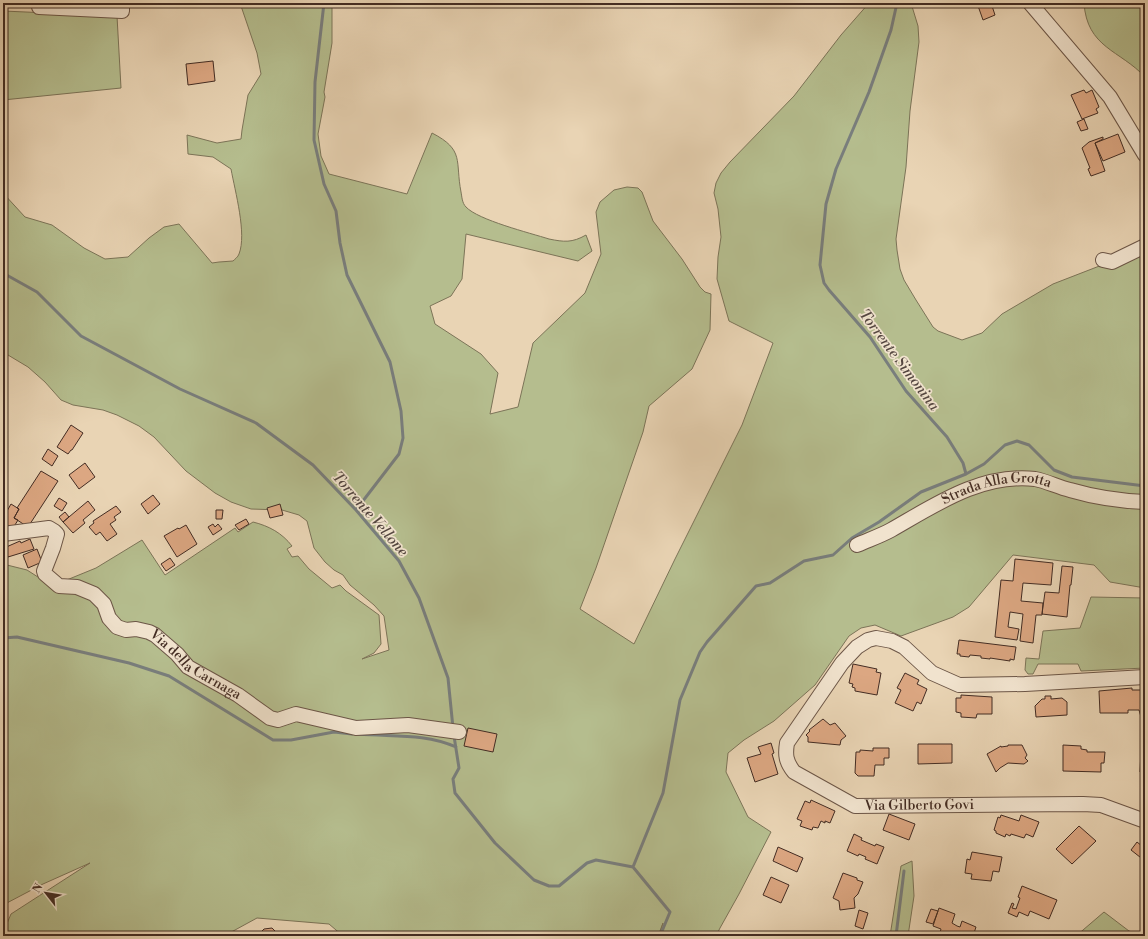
<svg xmlns="http://www.w3.org/2000/svg" width="1148" height="939" font-family="'Libre Bodoni',serif">
	<style>
		.green { fill: #b5bd8e; stroke: #7c7458 }
		.lines { fill: none; stroke-linecap: round; stroke-linejoin: round }
		.stream { stroke: #797e7d; stroke-width: 3 }
		.building { fill: #dca782; stroke: #432c23 }
		.minor-casing { stroke: #6c5647; stroke-width: 16 }
		.minor { stroke: #f1e3ce; stroke-width: 14 }
		.labels { text-anchor: middle; dominant-baseline: central; stroke-width: 3.5; stroke-linejoin: round; paint-order: stroke }
		.street-label { font-size: 14px; fill: #432c23; stroke: #f1e3ce }
		.water-label { font-size: 15px; font-style: italic; fill: #554741; stroke: #f1e3ce }
	</style>
	<rect width="100%" height="100%" fill="#e9d4b4"/>
	<filter id="stains"><feTurbulence type="fractalNoise" baseFrequency=".005" numOctaves="4"/><feColorMatrix values="0 0 0 0 .2 0 0 0 0 .09 0 0 0 0 .02 0 0 0 .5 -.17"/></filter>
	<radialGradient id="worn" r=".72"><stop offset=".6" stop-color="#630" stop-opacity="0"/><stop offset="1" stop-color="#630" stop-opacity=".3"/></radialGradient>
	<path class="green" d="M240,3H332V43L324,92L325,97L318,134L321,156L329,174L407,194L432,133C465,150 455,161 461,192C462,197 462,203 466,207C478,220 530,233 549,239C564,242 572,243 586,235L592,251L578,261L466,234L462,279L451,296L430,306L435,324L481,354L498,373L490,414L518,407L533,343L585,293L601,254L596,212L600,202L614,190L627,187L638,188L642,192L653,221L682,259L700,287L705,292L711,294L710,330L692,369L649,406L643,432L596,568L580,609L634,644L675,559L742,425L773,343L729,321L717,279L718,257L721,237L718,209L714,193L716,183L721,173L730,162L794,96L841,35L869,3H911L918,26L919,42L910,111L906,167L896,239L897,250L900,269L904,280L916,300L933,327L938,331L962,340L982,333L1002,314L1053,284L1102,265L1145,241V588L1110,582L1094,565L1013,555L969,607L953,617L901,636L875,625L861,628L849,636L815,685L774,721L744,740L728,753L726,772L748,817L771,832L739,894L720,928L716,936H659L663,923L658,936H343L329,924L257,918L224,936H3V933L11,914L90,863L43,884L3,905V564L27,570L52,586L96,568L142,540L165,575L235,528L238,532L253,522C269,526 282,533 292,546L287,549L292,557L298,556L309,569L332,588L340,585L346,591L379,615L381,644L374,653L362,659L389,650L384,616L374,605L350,585L343,575L334,570L325,562L314,548L307,521L299,515L282,510L251,509L231,502L215,493L186,471L154,437L139,426L117,415L103,410L73,405L61,400L45,382L28,367L3,352V193L25,217L52,225L84,248L105,259L128,257L149,238L164,227L179,224L212,263L219,262L233,261C235,259 238,257 239,254C247,234 235,191 231,169L213,157L188,154L187,135L217,143L241,139L242,130L248,95L261,74L257,53Z
		M1084,3H1145V77C1120,50 1087,48 1084,3Z
		M3,11L117,16L121,88L3,100Z
		M1091,597L1145,598V668L1081,671L1078,664H1038L1033,674H1028L1025,670L1026,658L1039,659L1043,631L1080,628Z
		M912,861L914,896L908,936H890L901,866Z
		M1104,912L1129,931L1145,936H1076Z"/>
	<g class="lines">
		<path class="stream" d="M324,3L315,82L314,140L324,184L336,211L340,243L347,275L390,362L401,411L403,438L399,454L356,510
			M3,273L37,292L81,336L180,389L256,423L313,465L356,510L399,561L419,598L448,678L453,728
			M966,474L984,464L1005,445L1017,441L1029,445L1054,470L1072,477L1145,486
			M3,638L17,637L129,663L169,676L273,740H291L334,732L352,734
			M359,734C392,737 425,733 456,747
			M454,736L459,768L453,779L455,793L495,843L534,880L549,886H559L587,863L596,860L633,867L670,912L660,936
			M633,867L663,793L680,700L700,652L707,642L756,586L770,583L804,561L833,555L852,538L879,522L921,492L966,474L963,463L947,437L906,391L870,337L829,290L824,283L820,265L826,204L836,169L869,92L891,30L897,3
			M896,936L904,871"/>
	</g>
	<path class="building" d="M977,3H991L995,15L983,20Z
		M213,61L215,81L188,85L186,64Z
		M1084,90L1086,93L1092,90L1099,107L1096,109L1098,113L1082,119L1071,95Z
		M1084,119L1088,129L1081,131L1077,122Z
		M1118,134L1125,152L1103,161L1095,143Z
		M1103,137V139L1095,143L1105,171L1091,176L1088,169L1090,168L1082,148L1089,142Z
		M71,425L83,433L72,450H71L68,454L57,447Z
		M48,449L58,456L52,466L42,459Z
		M85,463L95,477L79,489L69,475Z
		M41,471L58,481L28,527L14,518L19,509L17,508Z
		M153,495L160,504L148,514L141,504Z
		M59,498L67,503L62,511L54,506Z
		M88,501L95,510L83,520L85,523L73,533L63,522Z
		M11,504L19,509L14,518L18,520L10,533L3,529V518Z
		M280,504L283,515L270,518L267,508Z
		M116,506L121,512L114,517L116,520L110,524L117,534L107,541L100,532L96,535L89,527L94,523L93,521Z
		M216,510H223L222,519H216Z
		M65,512L69,517L63,522L59,517Z
		M246,519L249,524L239,530L235,525Z
		M213,524L215,527L218,524L222,529L213,535L208,527Z
		M186,525L197,544L177,557L164,536L178,528L179,529Z
		M30,539L34,549L8,557L4,548L20,541L21,543Z
		M37,549L42,562L28,568L23,555Z
		M170,558L175,565L166,571L161,564Z
		M1015,559L1053,563L1051,585L1023,583L1021,601L1043,603L1042,615H1036L1033,643L1020,641L1023,614L1010,612L1008,627L1019,629L1017,640L995,637L1001,580L1013,581Z
		M1062,566L1073,567L1071,585H1070L1067,617L1042,614L1045,592L1059,593Z
		M959,640L1016,647L1014,660L1010,659V661L990,658V659L981,658V656L970,655L969,657L960,656V654H957Z
		M853,664L877,669L876,672L881,673L877,695L855,691V688L852,687L853,684L849,683Z
		M905,673L919,680L917,684L927,689L921,704L917,702L913,711L895,703L901,690L897,688Z
		M1132,688V690H1144V695H1145V717H1141L1139,710H1128V713H1100L1099,691Z
		M961,695L992,697V714H977L976,718L961,717V713L956,712V698H961Z
		M1045,696H1051V699L1062,698L1067,702V715L1036,717L1035,706L1042,699H1045Z
		M823,719L830,725L835,723L846,736L841,740L840,745L808,742V737L806,735L810,731L809,730Z
		M468,728L497,734L493,752L464,746Z
		M771,743L774,753L772,754L778,774L755,782L747,758L761,754L758,747Z
		M918,744H952V763L918,764Z
		M1008,745H1022L1027,755L1025,758L1028,761L1024,764L1008,763L1000,768L996,772L987,754L1001,746V747L1008,746Z
		M1063,745L1081,746V749L1087,750V752H1105L1104,763H1101V772L1063,771Z
		M873,748H889V758H884V765H875L874,776H858L855,773L856,752H860V750L873,751Z
		M1141,751H1145V772H1140Z
		M811,800L835,811L830,823L825,821V823L821,821L818,828L813,827L812,830L800,826L802,821L797,819L805,801L810,803Z
		M889,814L915,824L909,840L883,830Z
		M1001,815L1019,821L1021,815L1039,822L1033,837L1026,834L1024,838L1011,834L1010,836L1006,834L1005,837L996,833V831L994,830L998,817L1000,818Z
		M1079,826L1096,841L1072,864L1056,849Z
		M854,834L862,838L861,840L875,846L876,844L884,847L877,864L865,859L866,857L859,854L858,856L847,851Z
		M1137,842L1142,846L1145,842V866L1143,864L1145,861L1131,850Z
		M778,847L803,858L797,872L773,861Z
		M972,852L1002,857L999,872L993,871L991,881L971,879L972,874L965,873L967,859L970,860Z
		M843,873L857,878V880L863,882L858,894L854,898L855,908L840,910L839,901L833,898Z
		M771,877L789,885L781,903L763,895Z
		M1022,886L1057,900L1049,919L1030,911L1028,916L1019,912L1017,917L1008,913L1012,903L1014,904L1012,908L1016,909L1020,898L1018,897Z
		M939,908L955,914L952,923L957,926L960,927L962,921L976,927L973,936H939L941,929L933,926Z
		M931,909L938,911L933,924L926,922Z
		M859,910L868,913L863,929L855,926Z
		M272,928L280,936H257L264,929Z
		M1011,932L1023,936H1010Z"/>
	<g class="lines">
		<g class="minor-casing">
			<g id="minor">
				<path d="M1030,3L1110,97L1145,155"/>
				<path d="M39,7L122,11V3"/>
				<path d="M1103,260L1112,262L1145,246"/>
				<path id="s1" d="M3,534L49,528L54,531L57,534L53,548L44,571L45,574L59,586L77,587L94,594L104,604L109,618L117,627L126,630L136,629L149,632L155,635L177,654L188,667L238,695L270,718L278,720L296,714L356,728L408,725L459,732"/>
				<path id="s2" d="M857,545C868,540 880,536 891,530C935,505 981,473 1035,479C1046,481 1058,487 1070,490C1094,497 1120,501 1145,502"/>
				<path id="s3" d="M1145,677L1025,684L959,685L932,673L904,647L892,641L876,638L868,640L857,647L842,663L787,743C785,755 786,762 794,772L855,806L1083,804L1101,805L1145,821"/>
			</g>
		</g>
		<use href="#minor" class="minor"/>
	</g>
	<g class="labels">
		<g class="street-label">
			<text stroke="none"><textPath href="#s2" startOffset="153">Strada Alla Grotta</textPath></text>
			<text stroke="none"><textPath href="#s1" startOffset="285">Via della Carnaga</textPath></text>
			<text stroke="none"><textPath href="#s3" startOffset="589">Via Gilberto Govi</textPath></text>
		</g>
		<g class="water-label">
			<text transform="translate(899 360) rotate(53)">Torrente Simonina</text>
			<text transform="translate(370 514) rotate(49)">Torrente Vellone</text>
		</g>
	</g>
	<rect width="1148" height="939" fill="none" stroke="#e9d4b4" stroke-width="16"/>
	<rect x="4" y="4" width="1140" height="931" fill="none" stroke="#432c23" stroke-width="2"/>
	<rect x="8" y="8" width="1132" height="923" fill="none" stroke="#432c23"/>
	<g transform="translate(46 893) rotate(301)" stroke="#f1e3ce" stroke-width="3" paint-order="stroke">
	<path d="M0-3L7 15L0 10L-7 15Z" fill="#432c23"/>
	<text y="-6" font-size="11" font-weight="bold" text-anchor="middle" fill="#432c23">N</text>
	</g>
	<rect width="100%" height="100%" filter="url(#stains)"/>
	<rect width="100%" height="100%" fill="url(#worn)"/>
</svg>
